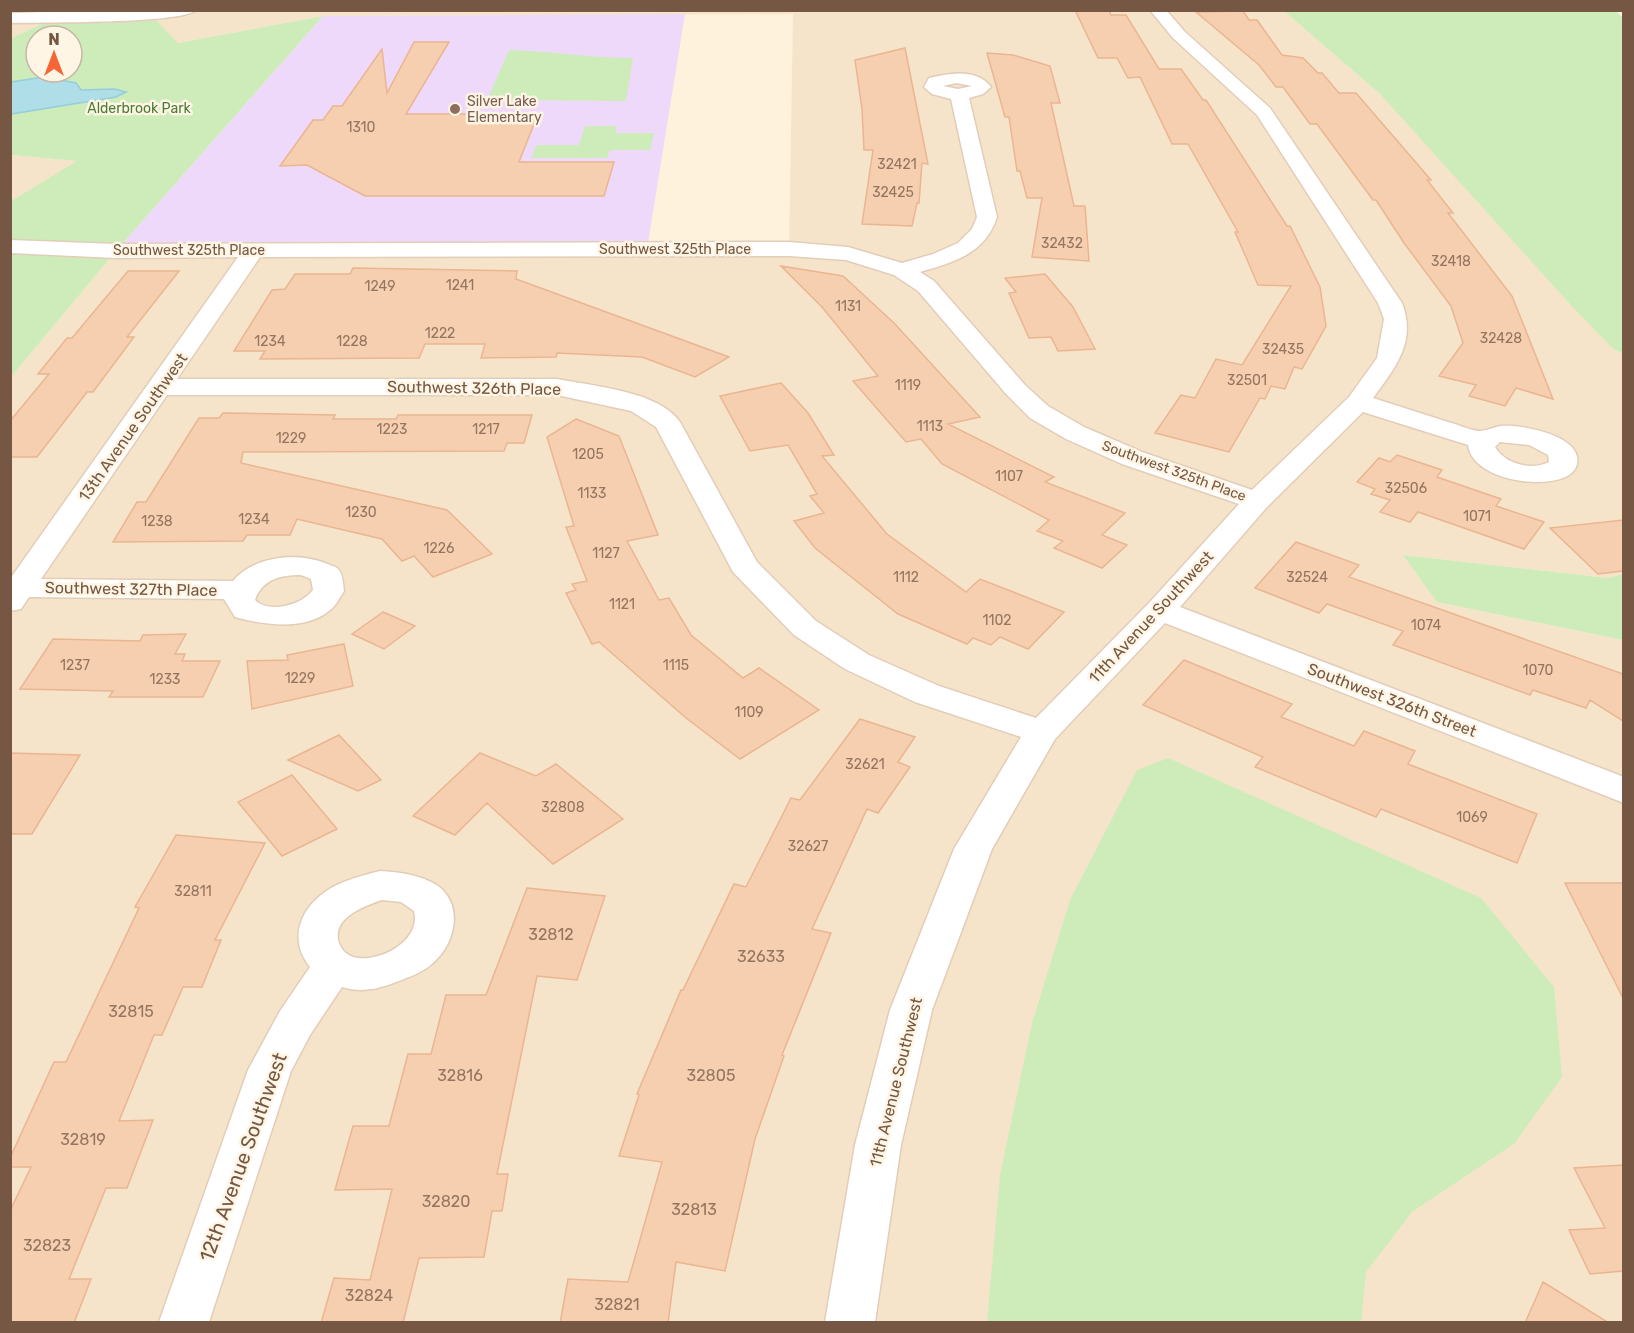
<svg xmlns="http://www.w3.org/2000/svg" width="1634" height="1333" font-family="Rubik,sans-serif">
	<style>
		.residential { fill: #f6e4ca }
		.education { fill: #efd9fa }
		.green { fill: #cdecba; fill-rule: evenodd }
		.water { fill: #b0dee8; stroke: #95cedb; stroke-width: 1.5 }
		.building { fill: #f6cfb1; stroke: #eab590; stroke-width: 1.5 }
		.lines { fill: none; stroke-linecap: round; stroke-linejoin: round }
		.minor-casing { stroke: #e2cdb8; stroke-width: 3 }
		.minor { fill: #fff; fill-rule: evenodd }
		.education-dot { fill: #8d6e63; stroke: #fff5e4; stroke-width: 2 }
		.labels { text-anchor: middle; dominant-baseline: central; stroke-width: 5; stroke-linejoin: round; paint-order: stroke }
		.far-education-label { font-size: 14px; fill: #785e54; stroke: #fff5e4; text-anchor: start }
		.far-park-label { font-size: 14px; fill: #4c7c3a; stroke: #fff5e4 }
		.number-label { font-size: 14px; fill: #95755e }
		.far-street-label { font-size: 14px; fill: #755743; stroke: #fff5e4 }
		.street-label { font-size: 16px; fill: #755743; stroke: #fff5e4 }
		.near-number-label { font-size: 16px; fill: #95755e }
		.near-street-label { font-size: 20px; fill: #755743; stroke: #fff5e4 }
	</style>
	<rect width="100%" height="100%" fill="#fef2dc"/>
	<path class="residential" d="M10,11H1284L1380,94L1612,348L1623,354V574L1608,578L1404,555L1437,602L1623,640V1322H11V377L116,251L789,249L793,14L323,16L178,43L44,23L11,38Z
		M11,155L78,161L11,201Z"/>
	<path class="education" d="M685,14L647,249L116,251L323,16Z"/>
	<path class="green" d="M1284,11H1616L1624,19L1623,354L1612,348L1569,303L1380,94Z
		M323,16L116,251L11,377V201L77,161L11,155V38L44,23L155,19L178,43ZM36,36H72V72H36Z
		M509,50C551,51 592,58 633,58L626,101L498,100L489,96Z
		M585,126H617L615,133H654L650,150H610L607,158H531L537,145H579Z
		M1403,555L1608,578L1623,574V640L1437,602Z
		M1168,758L1481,898L1554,987L1562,1077L1514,1144L1412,1212L1366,1272L1361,1322H987L1000,1175L1032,1023L1070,900L1137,770Z"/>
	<path class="water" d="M44,77L76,83L81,90L114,89L126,92L116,97L11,114V82Z"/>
	<path class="building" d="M1075,10H1109L1111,15H1126L1159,69H1181L1203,100H1206L1287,226H1290L1320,287L1326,326L1302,369L1294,367L1285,389L1271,386L1265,399L1260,398L1229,452L1155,433L1181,395L1195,398L1216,359L1242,365L1291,286L1258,285L1235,232H1238L1188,144H1172L1140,77L1128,78L1117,58H1098Z
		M1243,11L1249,20H1257L1282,55L1303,58L1318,73H1322L1339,93H1356L1431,180H1427L1453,213H1448L1512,296L1553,399L1516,388L1505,406L1469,396L1476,385L1439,376L1463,343L1451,306L1404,243L1376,200H1373L1317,124H1310L1283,87H1276L1259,65L1196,12Z
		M414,42H449L406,114H538L519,162H614L604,196H365L307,165L280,166L313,120H323L333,106H342L382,49L387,93Z
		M905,48L928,164L922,163L919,203H917L912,226L862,224L873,150H864L862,109L855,60Z
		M987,53L1013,55L1050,66L1060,103H1051L1074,206H1085L1089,261L1032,257L1042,198H1027L1020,171H1017L1009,117H1005Z
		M781,266L843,276L894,323L980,417L948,424L1054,477L1045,482L1125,513L1102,535L1127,545L1102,568L1054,548L1063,541L1037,531L1049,520L942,464L921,439L906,442L853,381L878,376L822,307Z
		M353,268L517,271L516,279L729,357L695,377L642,357L557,353L556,357L481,358L485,344H425L419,358L260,359L265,351H234L272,290L285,289L295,274H350Z
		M128,271H179L127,337H134L93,392H87L37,457H10V421L49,374H38L67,338H72Z
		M1045,274L1073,307L1095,349L1058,351L1051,337L1029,338L1009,293L1016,292L1005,278Z
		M781,383L808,413L834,455L822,456L887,534L966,592L980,579L1064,612L1028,649L1000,637L991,645L973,638L967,644L898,614L815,548L794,521L824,513L810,496L817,494L788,445L750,451L720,396Z
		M223,413L335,415L333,419H396L398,415H532L524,443H507L504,451L243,452L241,463L447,510L492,554L433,577L414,556L402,561L382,539L297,519L290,535H247L243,541L113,542L137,502H146L199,418H219Z
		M576,419L619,436L658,535L627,541L659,600L669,598L691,635L743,678L759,668L819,710L740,759L686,718L599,642L592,644L566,593L576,590L572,584L587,581L566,527L574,526L547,437Z
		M1397,455L1442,470L1437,477L1501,499L1496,506L1544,522L1524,549L1418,512L1410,522L1380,512L1390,500L1371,494L1375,489L1357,482L1379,458L1390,462Z
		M1623,520V571L1598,574L1550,528Z
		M1296,542L1359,565L1349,577L1623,674V721L1590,700L1586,708L1533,690L1530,695L1393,645L1403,631L1327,604L1319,613L1255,588Z
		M383,612L415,626L384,649L352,634Z
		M186,634L175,654H185L182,661H220L203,697H109L113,691L20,689L53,639L140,641L143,635Z
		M344,644L353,686L252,709L247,661L288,660L287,655Z
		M1184,660L1292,704L1281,717L1354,746L1364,731L1415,751L1408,764L1537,814L1517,863L1381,809L1376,817L1255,767L1263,757L1143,705Z
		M860,719L915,737L898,762L910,767L878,813L867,809L812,929L831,933L782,1055L784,1056L755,1139L725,1271L676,1262L668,1323H560L568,1279L628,1282L662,1162L619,1156L639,1095L637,1094L681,990H683L734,884L746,887L791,798L800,800Z
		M339,735L381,780L358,791L288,760Z
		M10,753L80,755L32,834H10Z
		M480,753L536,776L556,764L623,819L553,864L487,803L455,835L413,816Z
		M292,775L337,829L282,856L238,802Z
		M176,835L265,843L215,940H221L202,987H183L162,1035H154L119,1121L153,1120L127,1188H106L69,1279H91L74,1323H10V1211L31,1167H10V1158L54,1062H66L139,908L135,907Z
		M1565,883H1623V998Z
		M527,888L605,896L577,980L537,976L497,1174H508L502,1211H492L484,1257L419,1258L403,1323H321L334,1278L370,1280L392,1189L335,1190L353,1126H389L408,1054H431L446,995H486Z
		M1623,1165V1271L1590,1274L1569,1230L1605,1228L1574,1168Z
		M1543,1282L1609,1323H1525Z"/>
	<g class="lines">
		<g class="minor-casing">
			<path id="minor" d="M115,10H196C183,24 39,22 10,23V13Z
				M1150,10H1166L1185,32L1270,108L1402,303C1417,342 1395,368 1373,398C1398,406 1423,414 1448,422C1457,424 1469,430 1479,431C1486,431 1494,427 1501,426C1520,424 1588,436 1576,467C1566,493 1473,485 1468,445L1363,412L1267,507L1180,607L1624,777V803L1165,623L1055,739L992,849L932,1010L901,1145L875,1322H825L855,1145L890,1010L954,849L1021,737L915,702L845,669L794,635L733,572L656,427L631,411L557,395H167L41,579L233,581C254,556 296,552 325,563C329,565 335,566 338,569C343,574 343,584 344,591C340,597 336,606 330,610C306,631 263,625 235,617L224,599L29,597L21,609L10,611V579L238,257L116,258L10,253V240L116,244L789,242L848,247L902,263L933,254L958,243L972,229L977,217L951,99L932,94L924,87L929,78C949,73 977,68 991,87L983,94L969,98L997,217C985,254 954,262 920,272L934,281L1025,385L1048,406L1084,427L1142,452L1252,490L1349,397L1377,358L1384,319L1378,303L1257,115L1173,38ZM956,83L972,86L958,89L943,86ZM789,256L846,260L894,275L918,291L1007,395L1030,418L1066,439L1122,464L1239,504L1149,603L1036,718L939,686L869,655L816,621L757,562L680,422C659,391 592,386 557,379H177L260,257ZM1500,442L1529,445L1548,455L1549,462C1531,471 1505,464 1495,447ZM301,575L311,579L313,590C302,605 269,614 255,600C262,579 281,575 301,575Z
				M380,871C399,872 422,875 438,886C464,906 455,944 433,963C422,973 409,977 396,982C378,989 361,993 342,987L310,1035L291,1071L209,1322H159L248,1070L280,1011L310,967C287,938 301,906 331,888C345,880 364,875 380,871ZM382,900L401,902L414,911C422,941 378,964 353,957C345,954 340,948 338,940C334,917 364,906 382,900Z"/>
		</g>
		<use href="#minor" class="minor"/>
	</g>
	<circle class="education-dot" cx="455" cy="109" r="6"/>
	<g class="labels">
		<g class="far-education-label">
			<text x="467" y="101">Silver Lake<tspan x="467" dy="16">Elementary</tspan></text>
		</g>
		<g class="far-park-label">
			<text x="139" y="108">Alderbrook Park</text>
		</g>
		<g class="number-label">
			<text x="361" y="127">1310</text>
			<text x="897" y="164">32421</text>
			<text x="893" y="192">32425</text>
			<text x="1062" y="243">32432</text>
			<text x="1451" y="261">32418</text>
			<text x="460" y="285">1241</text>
			<text x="380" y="286">1249</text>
			<text x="848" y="306">1131</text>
			<text x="440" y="333">1222</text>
			<text x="1501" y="338">32428</text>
			<text x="270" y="341">1234</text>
			<text x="352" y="341">1228</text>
			<text x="1283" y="349">32435</text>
			<text x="1247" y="380">32501</text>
			<text x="908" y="385">1119</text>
			<text x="930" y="426">1113</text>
			<text x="392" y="429">1223</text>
			<text x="486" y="429">1217</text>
			<text x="291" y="438">1229</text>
			<text x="588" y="454">1205</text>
			<text x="1009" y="476">1107</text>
			<text x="1406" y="488">32506</text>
			<text x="592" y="493">1133</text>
			<text x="361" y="512">1230</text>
			<text x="1477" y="516">1071</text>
			<text x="254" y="519">1234</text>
			<text x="157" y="521">1238</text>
			<text x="439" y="548">1226</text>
			<text x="606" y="553">1127</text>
			<text x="906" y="577">1112</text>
			<text x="1307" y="577">32524</text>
			<text x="622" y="604">1121</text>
			<text x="997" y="620">1102</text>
			<text x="1426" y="625">1074</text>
			<text x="75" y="665">1237</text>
			<text x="676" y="665">1115</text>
			<text x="1538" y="670">1070</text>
			<text x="300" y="678">1229</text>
			<text x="165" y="679">1233</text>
			<text x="749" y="712">1109</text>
			<text x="865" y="764">32621</text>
			<text x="563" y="807">32808</text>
			<text x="1472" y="817">1069</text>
			<text x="808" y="846">32627</text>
			<text x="193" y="891">32811</text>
		</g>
		<g class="far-street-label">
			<text x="675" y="249">Southwest 325th Place</text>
			<text x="189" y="250">Southwest 325th Place</text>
			<text transform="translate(1174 471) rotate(20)">Southwest 325th Place</text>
		</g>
		<g class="street-label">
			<text transform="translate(474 388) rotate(1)">Southwest 326th Place</text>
			<text transform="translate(133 427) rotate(-55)">13th Avenue Southwest</text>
			<text transform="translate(131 589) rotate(1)">Southwest 327th Place</text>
			<text transform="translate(1151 617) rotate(-47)">11th Avenue Southwest</text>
			<text transform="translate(1392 700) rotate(21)">Southwest 326th Street</text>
			<text transform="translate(896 1082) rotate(-76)">11th Avenue Southwest</text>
		</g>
		<g class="near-number-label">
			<text x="551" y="934">32812</text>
			<text x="761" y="956">32633</text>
			<text x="131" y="1011">32815</text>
			<text x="460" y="1075">32816</text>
			<text x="711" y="1075">32805</text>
			<text x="83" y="1139">32819</text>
			<text x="446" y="1201">32820</text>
			<text x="694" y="1209">32813</text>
			<text x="47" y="1245">32823</text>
			<text x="369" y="1295">32824</text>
			<text x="617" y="1304">32821</text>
		</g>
		<g class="near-street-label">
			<text transform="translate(243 1157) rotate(-70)">12th Avenue Southwest</text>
		</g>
	</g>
	<rect width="1634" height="1333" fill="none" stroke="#755743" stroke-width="24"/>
	<g transform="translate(54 54)"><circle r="28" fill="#fff5e4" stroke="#c8b6a4" stroke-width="1.5"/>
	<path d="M0-4.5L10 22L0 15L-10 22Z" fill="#f46635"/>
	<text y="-9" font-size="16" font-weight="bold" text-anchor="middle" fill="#755743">N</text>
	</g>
</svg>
